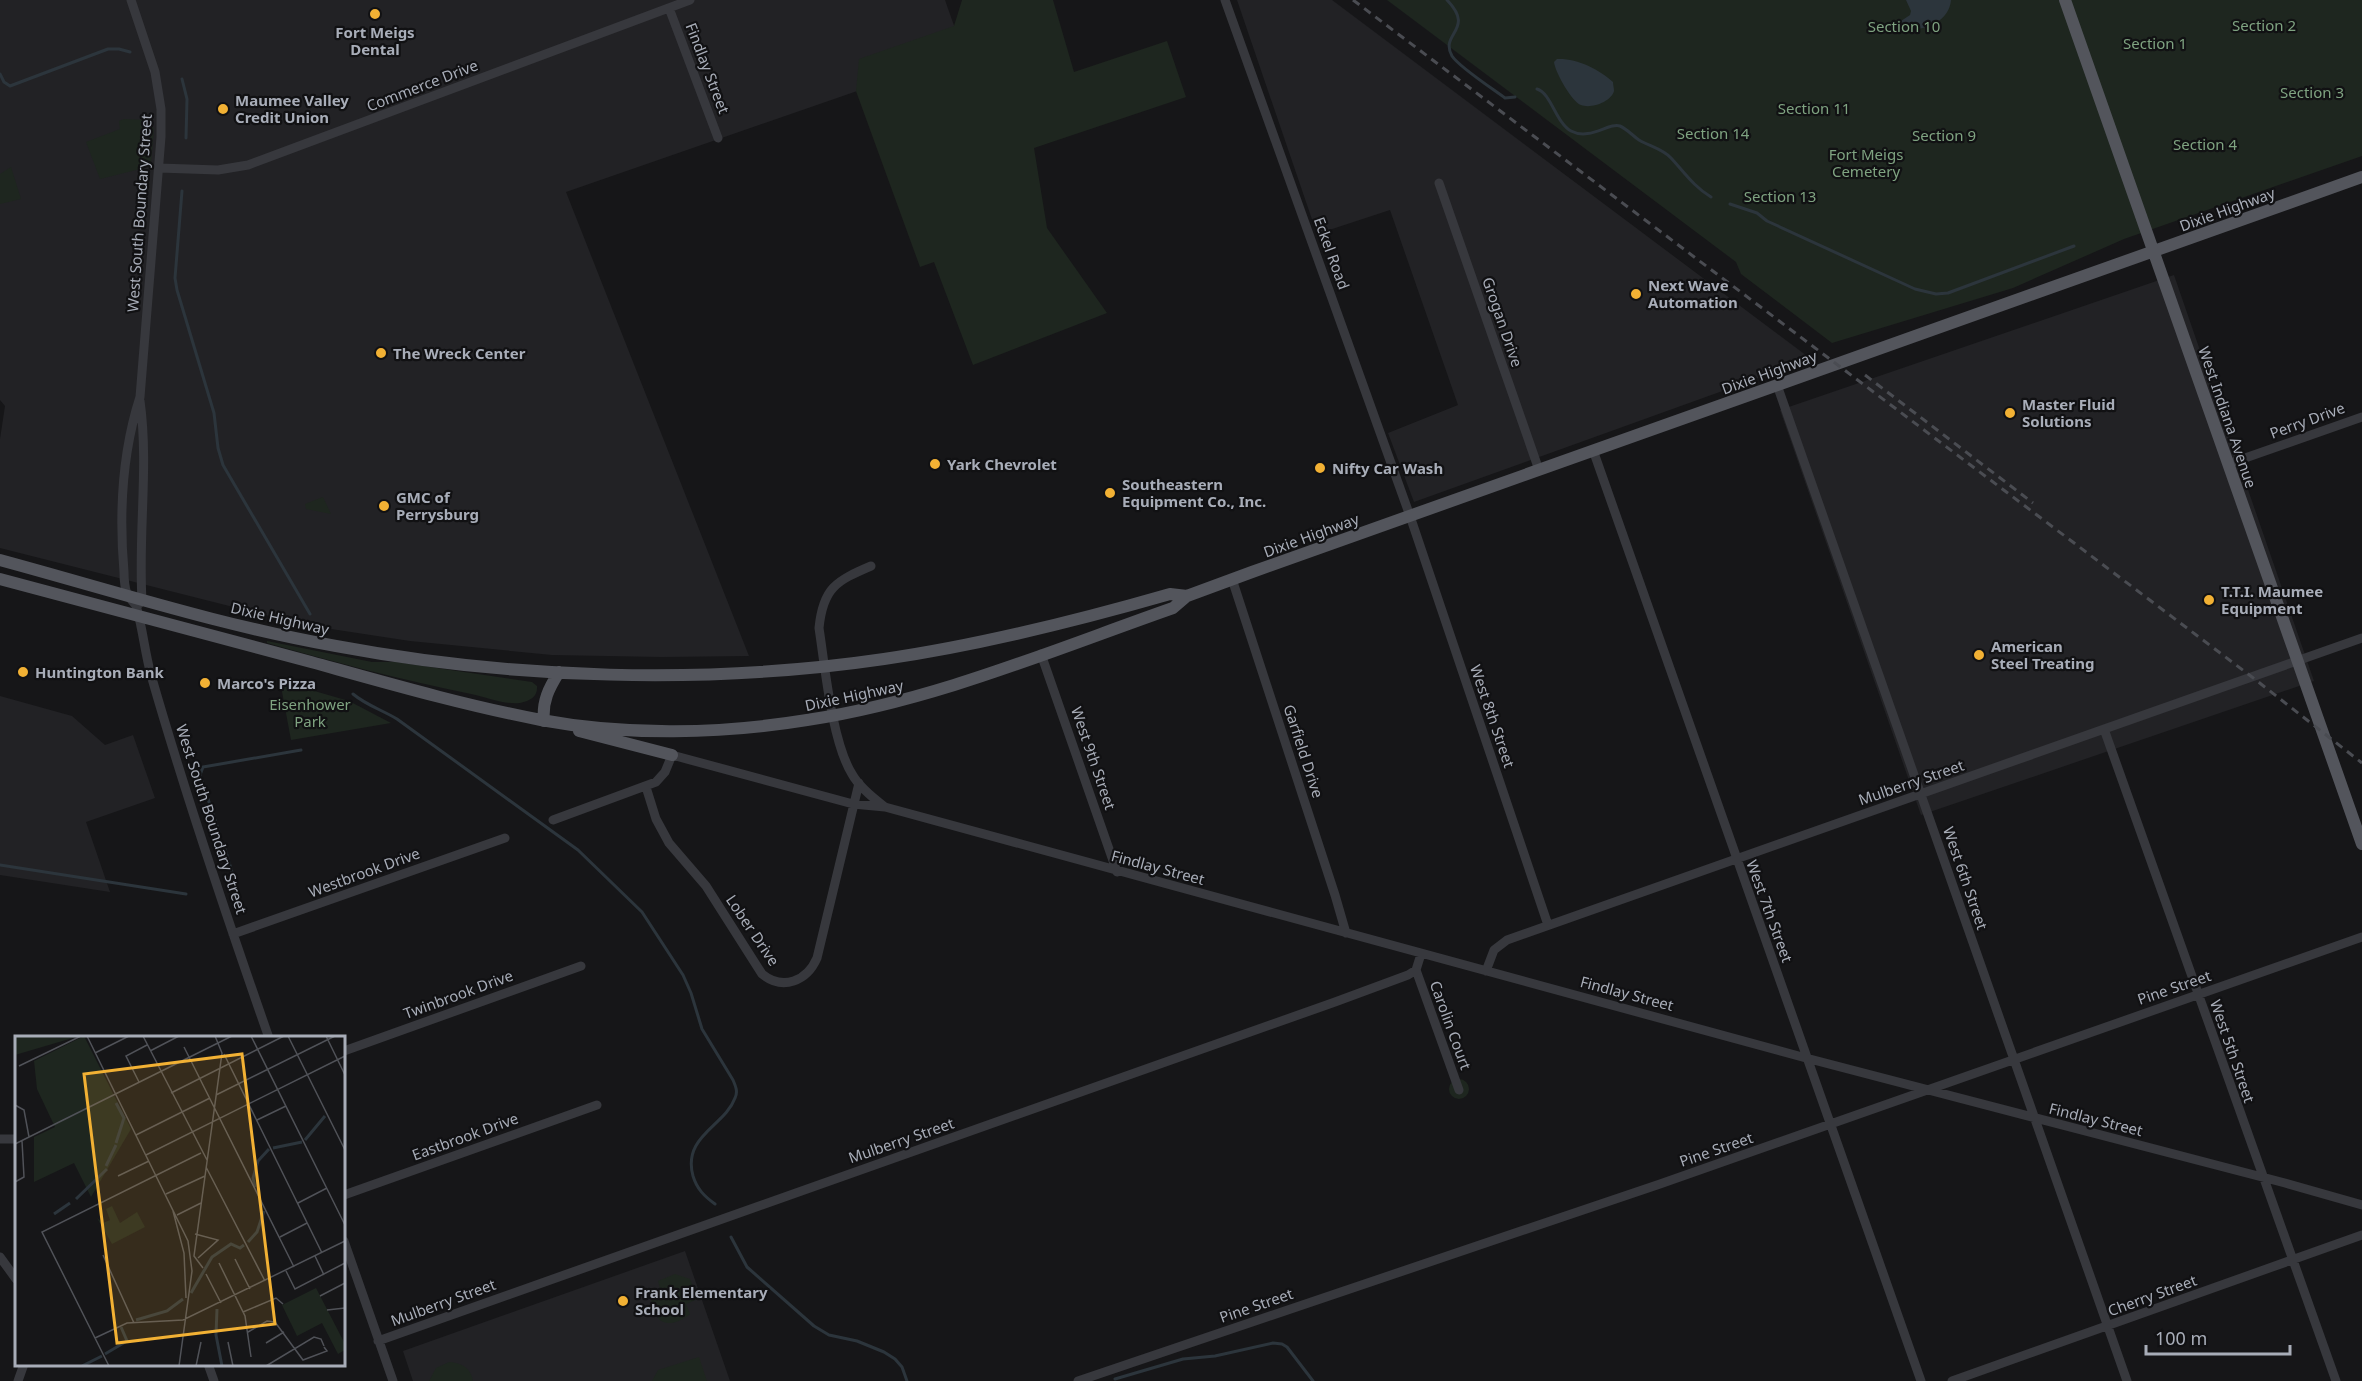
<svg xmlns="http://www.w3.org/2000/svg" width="2362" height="1381" font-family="'Noto Sans',sans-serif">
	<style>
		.built { fill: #222225 }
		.green { fill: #1e261f }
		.water { fill: #2c353c }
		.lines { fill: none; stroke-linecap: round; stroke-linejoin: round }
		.stream { stroke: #2c353c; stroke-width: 3 }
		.minor { stroke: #37383d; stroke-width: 9 }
		.major { stroke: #53555c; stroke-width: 12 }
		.rail { stroke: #4a4c52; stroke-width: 3; stroke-dasharray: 8 6; stroke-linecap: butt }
		.poi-dot { fill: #f2b134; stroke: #111113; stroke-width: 2 }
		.labels { text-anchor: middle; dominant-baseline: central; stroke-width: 4.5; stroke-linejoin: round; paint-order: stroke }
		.park-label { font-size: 15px; fill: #7fa381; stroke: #111113 }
		.poi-label { font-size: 15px; font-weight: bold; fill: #a8adb8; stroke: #111113; text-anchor: start }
		.street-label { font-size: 15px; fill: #a8adb8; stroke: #111113 }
		.inset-river { fill: none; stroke: #2c353c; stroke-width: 3 }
		.inset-road { fill: none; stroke: #505258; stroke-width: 1.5 }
		.view { fill: #f2b134; fill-opacity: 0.15; stroke: #f2b134; stroke-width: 3 }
		.inset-edge { fill: none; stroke: #a8adb8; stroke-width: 3 }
	</style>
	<rect width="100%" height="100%" fill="#161618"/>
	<path class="built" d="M0,0H945L964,54L566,192L749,656L662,657L552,655L410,641L305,625L0,548V439L5,406L0,400Z
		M1237,0H1332L1811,359L1414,502L1388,433L1458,405L1390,210L1317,234Z
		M2174,275L2314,681L1921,815L1780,410Z
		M0,696L72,716L105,745L133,735L155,798L86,822L110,892L0,875Z
		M685,1251L730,1381H413L403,1351Z"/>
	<path class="green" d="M962,0H1053L1074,72L1167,41L1186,97L1034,148L1047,228L1107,313L973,365L934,262L920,267L856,91L859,59L954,26Z
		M1387,0H2362V156L2124,239L2013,288L1832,343L1741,274L1736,262Z
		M124,119L148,120L154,129L151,162L144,168L100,179L86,142L120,129L119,121Z
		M11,167L21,199L0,204V174Z
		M323,497L331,514L306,509L305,504Z
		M267,641L372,662H396L532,682L537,686C538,696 531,701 520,703C505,705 486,697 471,694C402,680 334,662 267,643Z
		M280,681L349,701L391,723L291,740Z
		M1449 1089a10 10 0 1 1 20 0a10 10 0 1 1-20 0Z
		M675,1274L690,1279L698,1299L686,1304L690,1314C668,1332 651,1322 651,1295L661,1292L658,1281Z
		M699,1357L707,1381H652L658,1370Z
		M449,1362C462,1363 471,1368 473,1381H429L436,1368Z"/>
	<path class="water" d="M1906,0H1951C1949,25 1917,33 1896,29L1895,25L1910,15L1911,11Z
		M1557,59C1576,58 1599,69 1613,82C1613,85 1614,88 1614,91C1611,102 1591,109 1581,105C1572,102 1555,72 1554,62Z"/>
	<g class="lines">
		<path class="stream" d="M1447,0C1476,30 1439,33 1452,56C1459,67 1493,89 1505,98L1515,97
			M0,74L4,82L10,86L108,49H119L130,52
			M182,79L187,99L186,138
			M1537,89C1551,93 1556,123 1571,131C1590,141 1609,122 1620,126C1627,129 1633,136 1639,140C1649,146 1663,149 1671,158C1684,172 1694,187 1711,197
			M182,191L175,278L177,290L214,413L218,448L223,465L310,614
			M1730,204L1757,213L1767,221L1915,289L1936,294L1948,293L2074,246
			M353,694C366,705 382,710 397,719L578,850L642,912L683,975L691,993L702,1029L733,1080C736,1087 738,1092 735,1098C725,1126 682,1136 693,1176C697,1189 704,1196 715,1204
			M219,832L200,775L203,767L301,750
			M225,849L235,882
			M0,865L186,894
			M731,1237L747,1267L814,1326L829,1335L857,1341L884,1352L895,1359L902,1367L907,1381
			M1115,1379L1183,1359L1215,1356L1273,1343L1282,1344L1287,1347L1313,1381"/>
		<path class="minor" d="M131,0L155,72L161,109V137L140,397C122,453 119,514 124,572C124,579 125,588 127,594C130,600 136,603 137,609C143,631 145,653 151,675C186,797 227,918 269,1038
			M1225,0L1410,516L1548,925
			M669,8L718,138
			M159,168L218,170L248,165L690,0
			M1439,183L1539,470
			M1777,385L2127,1381
			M1593,450L1921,1381
			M2228,464L2362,417
			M871,566C836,581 823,588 819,628C825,667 832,742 852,774C859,787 873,798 885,807
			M1232,579L1335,895L1346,933
			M139,604L142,600C138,534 149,465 140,401
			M1041,654L1117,872
			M2104,729L2336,1381
			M646,787L656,819L669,843L706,886L762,974C783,991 807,981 817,958L859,783
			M553,820L656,782L665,772L672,755L853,804L885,807L1806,1058L2285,1183L2362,1205
			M233,934L505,838
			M1416,970L1459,1090
			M1486,971L1494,950L1507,940L2362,638
			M344,1051L581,966
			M0,1139H16
			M344,1195L597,1105
			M344,1241L393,1381
			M0,1257L16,1279
			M378,1341L1335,1002L1408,975L1416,970L1421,954
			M208,1364L214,1381
			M18,1381L24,1364
			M1078,1381L1660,1184L2362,937
			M1952,1381L2362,1235"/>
		<path class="major" d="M2065,0L2362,844
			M0,560C111,590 222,626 336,646C512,679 707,685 884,659C981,645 1076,621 1170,594L1187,596
			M0,579C104,606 207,635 311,662C387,683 463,705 541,720C627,736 721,734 807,720C933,701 1053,650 1173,608L1187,596L1252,572L2362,177
			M544,721C542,701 549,688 559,672
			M579,731L672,755"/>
		<path class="rail" d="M1353,0L2252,677L2362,763
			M1865,375L2033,503"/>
	</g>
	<g class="poi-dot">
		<circle cx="375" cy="14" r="6"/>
		<circle cx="223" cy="109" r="6"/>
		<circle cx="1636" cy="294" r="6"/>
		<circle cx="381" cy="353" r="6"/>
		<circle cx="2010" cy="413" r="6"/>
		<circle cx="935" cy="464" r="6"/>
		<circle cx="1320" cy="468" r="6"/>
		<circle cx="1110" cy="493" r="6"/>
		<circle cx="384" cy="506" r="6"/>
		<circle cx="2209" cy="600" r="6"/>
		<circle cx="1979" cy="655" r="6"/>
		<circle cx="23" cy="672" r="6"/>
		<circle cx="205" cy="683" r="6"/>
		<circle cx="623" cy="1301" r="6"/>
	</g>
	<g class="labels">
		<g class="park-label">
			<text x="2264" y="25">Section 2</text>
			<text x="1904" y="26">Section 10</text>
			<text x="2155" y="43">Section 1</text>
			<text x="2312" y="92">Section 3</text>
			<text x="1814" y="108">Section 11</text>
			<text x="1713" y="133">Section 14</text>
			<text x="1944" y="135">Section 9</text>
			<text x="2205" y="144">Section 4</text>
			<text x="1866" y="154">Fort Meigs<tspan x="1866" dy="17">Cemetery</tspan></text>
			<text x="1780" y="196">Section 13</text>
			<text x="310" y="704">Eisenhower<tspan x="310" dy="17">Park</tspan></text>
		</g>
		<g class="poi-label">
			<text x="375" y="32" text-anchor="middle">Fort Meigs<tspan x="375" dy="17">Dental</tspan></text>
			<text x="235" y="100">Maumee Valley<tspan x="235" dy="17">Credit Union</tspan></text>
			<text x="1648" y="285">Next Wave<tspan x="1648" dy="17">Automation</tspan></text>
			<text x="393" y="353">The Wreck Center</text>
			<text x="2022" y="404">Master Fluid<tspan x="2022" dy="17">Solutions</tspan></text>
			<text x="947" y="464">Yark Chevrolet</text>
			<text x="1332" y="468">Nifty Car Wash</text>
			<text x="1122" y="484">Southeastern<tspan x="1122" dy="17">Equipment Co., Inc.</tspan></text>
			<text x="396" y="497">GMC of<tspan x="396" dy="17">Perrysburg</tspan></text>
			<text x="2221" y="591">T.T.I. Maumee<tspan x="2221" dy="17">Equipment</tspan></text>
			<text x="1991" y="646">American<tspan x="1991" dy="17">Steel Treating</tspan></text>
			<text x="35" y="672">Huntington Bank</text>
			<text x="217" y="683">Marco's Pizza</text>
			<text x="635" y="1292">Frank Elementary<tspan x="635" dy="17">School</tspan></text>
		</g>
		<g class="street-label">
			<text transform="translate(708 68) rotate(69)">Findlay Street</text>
			<text transform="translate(422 85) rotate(-21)">Commerce Drive</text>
			<text transform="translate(2227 209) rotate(-20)">Dixie Highway</text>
			<text transform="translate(139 213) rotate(-86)">West South Boundary Street</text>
			<text transform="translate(1332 253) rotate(70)">Eckel Road</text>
			<text transform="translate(1503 322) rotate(71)">Grogan Drive</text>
			<text transform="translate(1769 372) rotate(-20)">Dixie Highway</text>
			<text transform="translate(2228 417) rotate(71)">West Indiana Avenue</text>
			<text transform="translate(2307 420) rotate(-20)">Perry Drive</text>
			<text transform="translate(1311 535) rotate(-20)">Dixie Highway</text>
			<text transform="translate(280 618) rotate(13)">Dixie Highway</text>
			<text transform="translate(854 695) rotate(-12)">Dixie Highway</text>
			<text transform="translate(1493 716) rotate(71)">West 8th Street</text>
			<text transform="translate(1304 751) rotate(72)">Garfield Drive</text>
			<text transform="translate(1094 758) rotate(71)">West 9th Street</text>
			<text transform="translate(1911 782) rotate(-19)">Mulberry Street</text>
			<text transform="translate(212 819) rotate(72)">West South Boundary Street</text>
			<text transform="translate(1158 867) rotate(15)">Findlay Street</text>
			<text transform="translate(364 872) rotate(-20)">Westbrook Drive</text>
			<text transform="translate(1966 878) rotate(71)">West 6th Street</text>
			<text transform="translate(1770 911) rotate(70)">West 7th Street</text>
			<text transform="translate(753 930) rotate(56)">Lober Drive</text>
			<text transform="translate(2174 987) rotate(-19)">Pine Street</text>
			<text transform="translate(1627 993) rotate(15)">Findlay Street</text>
			<text transform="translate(458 994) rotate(-20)">Twinbrook Drive</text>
			<text transform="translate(1451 1025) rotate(70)">Carolin Court</text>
			<text transform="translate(2233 1051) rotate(71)">West 5th Street</text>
			<text transform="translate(2096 1119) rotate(14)">Findlay Street</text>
			<text transform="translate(465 1136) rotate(-20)">Eastbrook Drive</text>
			<text transform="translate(901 1140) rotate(-19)">Mulberry Street</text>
			<text transform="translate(1716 1149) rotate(-19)">Pine Street</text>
			<text transform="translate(2152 1295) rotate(-20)">Cherry Street</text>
			<text transform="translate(443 1302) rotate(-20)">Mulberry Street</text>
			<text transform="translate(1256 1305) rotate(-19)">Pine Street</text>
		</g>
	</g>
	<g transform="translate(15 1036)">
		<rect width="330" height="330" fill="#161618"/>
		<path d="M0,0L44,2L61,1L0,19ZM69,0L116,93L76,161L59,127L19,146V101L40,91L22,53L19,25ZM97,170L105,187L122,176L130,191L97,208L82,182L88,187L95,184L91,173ZM301,252L330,308V314L323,318L307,287L282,300L267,269Z" fill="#1e261f"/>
		<path class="inset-river" d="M101,67L109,82L101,107M290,104L310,80M258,112L287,106M91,130L101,109M240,151L238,142L243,125L254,113M61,163L92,133M39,178L55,167M233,206L242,196L249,175M176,257L197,221L216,208L225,212L229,209M202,273L201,299L207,330M121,284L152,275L168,263M90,318L112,305L106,291M67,330L87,320"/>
		<path class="inset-road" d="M72,0L173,205L177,235L164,330M128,0L192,124M236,0L330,189M273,0L330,114M311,0L330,39M169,11L279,231M135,15L164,0M80,17L114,0M209,18L307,217M4,30L66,0M124,46L111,20L132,9M156,57L269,0M201,59L320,0M0,69L9,74L14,101M242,84L271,70M121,99L195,62M0,108L217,0M131,119L330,20M191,131L250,245M103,140L134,125M0,146L9,141L7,105M151,158L190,140M283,167L312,152M158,175L169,217L171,262M162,179L186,167M180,198L203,204L183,222M265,201L292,187M88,219L119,287M300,220L309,239M220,223L235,253M204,227L230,280L236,321M188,232L179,220L207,17L200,0M271,235L280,253L330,227M191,238L206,267M305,260L330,247M312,274L330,272M228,276L261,262L268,268M233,296L252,285L260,286L288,324L312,315L309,311M80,302L112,287L168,284L330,205M213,306L218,330M251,307L269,296M94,330L27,196L186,117M181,330L186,306M251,330L299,301L306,303L309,310"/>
		<path class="view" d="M227,18L260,288L102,307L69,38Z"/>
		<rect width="330" height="330" class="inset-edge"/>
	</g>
	<path d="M2146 1345v9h144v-9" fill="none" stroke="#a8adb8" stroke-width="3"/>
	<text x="2155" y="1345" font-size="18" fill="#a8adb8" stroke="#111113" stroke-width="4.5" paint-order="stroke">100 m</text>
</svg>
